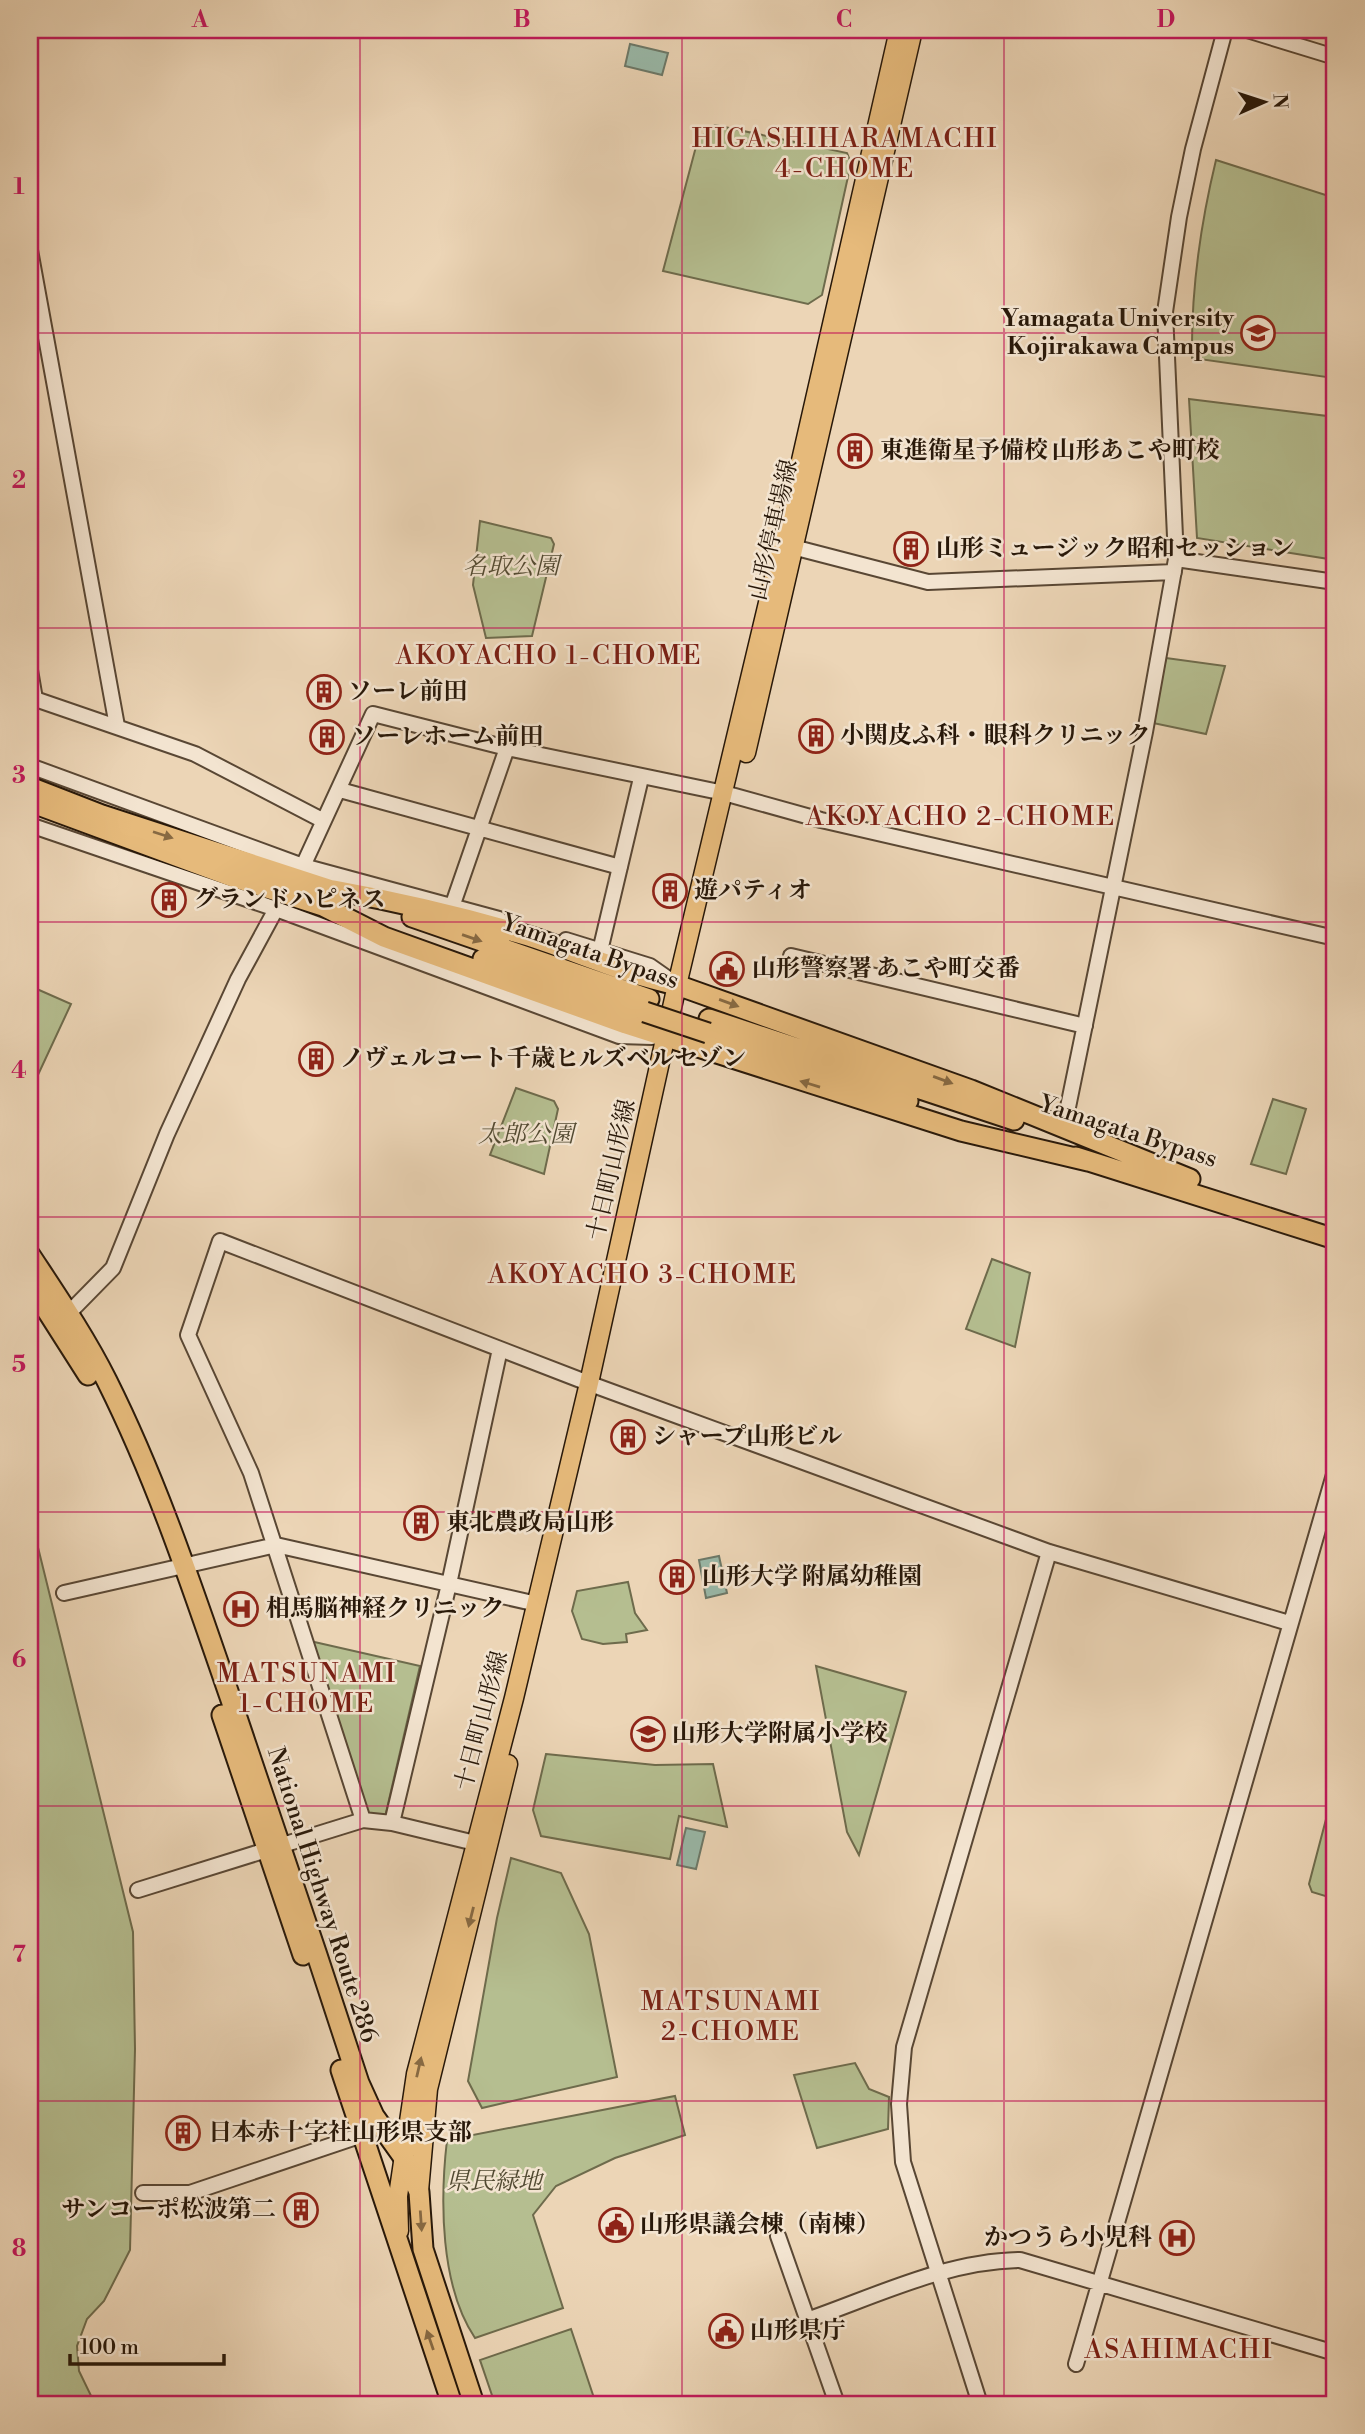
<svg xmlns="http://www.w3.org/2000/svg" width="1365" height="2434" font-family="'Libre Bodoni','Noto Serif JP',serif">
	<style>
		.green { fill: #b5be90; stroke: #6e6b4c; stroke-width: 2 }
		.water { fill: #99b9a9; stroke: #6c7969; stroke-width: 2 }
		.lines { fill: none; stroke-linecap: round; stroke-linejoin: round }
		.minor-casing { stroke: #594734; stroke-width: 18 }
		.major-casing { stroke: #281809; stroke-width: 21 }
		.highway-casing { stroke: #281809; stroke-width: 23 }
		.minor { stroke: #f3e4d0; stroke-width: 14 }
		.major { stroke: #e6ba7b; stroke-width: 18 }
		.highway { stroke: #e6ba7b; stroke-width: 19 }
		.highway-bridge-casing { stroke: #281809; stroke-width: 23; stroke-linecap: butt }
		.highway-bridge { stroke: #e6ba7b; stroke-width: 19 }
		.oneway { fill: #876942 }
		.grid { fill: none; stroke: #c2185b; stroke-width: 2; stroke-opacity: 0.55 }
		.labels { text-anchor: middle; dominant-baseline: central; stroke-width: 5; stroke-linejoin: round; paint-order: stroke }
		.poi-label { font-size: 24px; font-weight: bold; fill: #281809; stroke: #f3e4d0; text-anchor: start }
		.street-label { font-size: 24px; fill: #281809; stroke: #f3e4d0 }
		.park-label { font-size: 24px; font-style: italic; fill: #524a32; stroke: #f3e4d0 }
		.neighbourhood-label { font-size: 26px; letter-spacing: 2px; fill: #7a1f14; stroke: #f3e4d0 }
		.neatline { fill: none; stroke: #c2185b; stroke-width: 2.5 }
		.grid-label { font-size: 23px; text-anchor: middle; font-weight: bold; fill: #c2185b }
	</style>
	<rect width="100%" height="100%" fill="#ecd5b6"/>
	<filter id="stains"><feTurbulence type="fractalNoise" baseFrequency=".00286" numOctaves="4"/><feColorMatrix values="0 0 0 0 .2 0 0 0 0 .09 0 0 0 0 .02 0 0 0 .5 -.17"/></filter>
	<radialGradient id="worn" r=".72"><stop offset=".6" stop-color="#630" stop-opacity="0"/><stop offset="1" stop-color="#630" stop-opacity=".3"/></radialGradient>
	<path class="green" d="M715,125L847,153L851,163L822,295L808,304L663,271L698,139Z
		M1216,160L1335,198V328L1326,377L1192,358C1191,290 1200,226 1216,160Z
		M1189,399L1335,417V560L1197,538Z
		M480,521L551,538L554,544L532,636L486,638L473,585Z
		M1166,658L1225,666L1206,734L1153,723Z
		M30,986L71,1004L30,1092Z
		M516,1088L554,1101L558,1109L544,1174L490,1155Z
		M1273,1099L1306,1109L1286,1174L1251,1164Z
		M992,1259L1030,1273L1015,1347L966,1329Z
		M30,1515L133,1932L135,2049L130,2250L104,2301L87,2319L77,2346L79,2371L95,2404H30Z
		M628,1582L635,1613L647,1630L626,1634L627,1642L603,1644L582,1639L572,1611L577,1591Z
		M310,1641L420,1666L385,1817L367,1814Z
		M816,1666L906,1692L859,1855L847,1832Z
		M546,1754L655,1765L713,1764L727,1827L679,1816L670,1859L541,1836L533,1810Z
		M1335,1785V1899L1312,1892L1309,1884Z
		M511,1858L561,1873L589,1934L617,2077L482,2108L468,2081L497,1918Z
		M855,2063L869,2089L889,2097L888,2129L817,2148L794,2075Z
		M675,2096L685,2135L615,2158L556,2186L533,2215L563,2308L475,2338C440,2286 440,2200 447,2140Z
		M571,2329L596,2404H495L480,2360Z"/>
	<path class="water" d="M630,44L668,53L662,75L625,66Z
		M719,1556L727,1593L706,1598L699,1560Z
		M686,1828L705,1832L696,1869L677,1865Z"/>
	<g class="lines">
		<g class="minor-casing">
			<path id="minor" d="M1247,30L1335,57
				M30,250L117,726
				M785,545L928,582L1174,572
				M1176,559L1335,582
				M30,670L35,699L195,754L322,820
				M30,766L303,866L499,919
				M340,790L620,867
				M30,825L276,909L619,1036L652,1037
				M303,866L373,714L507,748L724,793L821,820L1335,938
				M453,904L507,748
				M566,940L650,966L670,980
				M600,951L641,778
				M791,956L1085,1026
				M1067,1112L1145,732L1176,559L1165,312L1179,217L1193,149L1225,30
				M62,1320L113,1268L167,1134L238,979L276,909
				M64,1593L276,1545L537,1604
				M363,1820L251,1473L188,1335L220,1241L596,1386L1049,1552L1289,1623
				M392,1823L449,1584L500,1349
				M138,1890L363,1820L392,1823L475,1843
				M143,2193H190L362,2135
				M778,2236L837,2404
				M807,2320C876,2296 946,2261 1020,2260L1335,2353
				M1076,2364L1335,1471
				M980,2404L903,2162L899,2104L904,2047L1049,1552"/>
		</g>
		<g class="major-casing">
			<path id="major" d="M746,753L913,30
				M419,2191L428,2089L508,1764
				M399,2231L398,2196L416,2074L514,1698L589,1383L677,985L782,544L899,30"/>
		</g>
		<g class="highway-casing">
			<path id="highway" d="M30,787L102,815L347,895
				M30,802L233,877L335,910
				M334,890C400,902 464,917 528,936C578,952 625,974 677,985L971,1090L1190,1179
				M323,906L384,937L626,1024L961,1131L1088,1161
				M412,917L649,999
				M483,959L645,1012
				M709,1019L1014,1120
				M708,1033L908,1101
				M1076,1157L1335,1239
				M30,1255C57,1296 85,1337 107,1381C158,1483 193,1590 230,1697C274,1825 317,1954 359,2083L374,2116L404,2158L419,2192L423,2249L474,2404
				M30,1284L88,1375
				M222,1715L303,1955
				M341,2070L452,2404"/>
		</g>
		<use href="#minor" class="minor"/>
		<use href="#major" class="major"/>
		<use href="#highway" class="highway"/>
		<g class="highway-bridge-casing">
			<path id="highway-bridge" d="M645,1012L708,1033"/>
		</g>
		<use href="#highway-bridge" class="highway-bridge"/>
	</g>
	<defs><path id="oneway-solid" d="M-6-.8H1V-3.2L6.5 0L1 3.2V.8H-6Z" transform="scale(1.75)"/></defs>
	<g class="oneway">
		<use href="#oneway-solid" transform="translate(163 835) rotate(18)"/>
		<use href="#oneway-solid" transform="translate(472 938) rotate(19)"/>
		<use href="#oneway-solid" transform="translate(729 1003) rotate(20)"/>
		<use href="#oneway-solid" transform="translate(943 1080) rotate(20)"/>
		<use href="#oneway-solid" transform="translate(810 1084) rotate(-163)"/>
		<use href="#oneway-solid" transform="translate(471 1917) rotate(104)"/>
		<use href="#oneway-solid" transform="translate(419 2067) rotate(-77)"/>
		<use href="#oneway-solid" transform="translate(421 2221) rotate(86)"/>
		<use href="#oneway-solid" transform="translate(430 2340) rotate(-109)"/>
	</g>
	<path class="grid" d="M360,30V2404M682,30V2404M1004,30V2404M30,333H1335M30,628H1335M30,922H1335M30,1217H1335M30,1512H1335M30,1806H1335M30,2101H1335"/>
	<defs>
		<g id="university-ring" transform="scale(1.75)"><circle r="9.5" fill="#f3e4d0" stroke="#8f2418" stroke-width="1.5"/><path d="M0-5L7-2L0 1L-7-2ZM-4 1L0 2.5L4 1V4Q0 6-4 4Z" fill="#8f2418"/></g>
		<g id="building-ring" transform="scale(1.75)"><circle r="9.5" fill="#f3e4d0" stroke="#8f2418" stroke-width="1.5"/><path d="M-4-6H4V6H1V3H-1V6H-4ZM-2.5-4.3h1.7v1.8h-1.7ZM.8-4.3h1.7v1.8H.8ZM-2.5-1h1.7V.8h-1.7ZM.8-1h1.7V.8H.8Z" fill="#8f2418"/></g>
		<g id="civic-ring" transform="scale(1.75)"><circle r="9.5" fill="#f3e4d0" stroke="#8f2418" stroke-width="1.5"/><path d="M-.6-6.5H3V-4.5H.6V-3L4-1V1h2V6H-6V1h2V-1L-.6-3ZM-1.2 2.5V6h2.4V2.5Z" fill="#8f2418"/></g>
		<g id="hospital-ring" transform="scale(1.75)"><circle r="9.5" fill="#f3e4d0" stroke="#8f2418" stroke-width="1.5"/><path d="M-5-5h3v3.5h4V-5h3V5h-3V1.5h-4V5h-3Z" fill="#8f2418"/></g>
		<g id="school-ring" transform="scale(1.75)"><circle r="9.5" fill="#f3e4d0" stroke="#8f2418" stroke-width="1.5"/><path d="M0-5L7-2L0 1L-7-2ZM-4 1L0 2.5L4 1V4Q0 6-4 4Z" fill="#8f2418"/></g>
	</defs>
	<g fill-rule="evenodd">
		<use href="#university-ring" x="1258" y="333"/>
		<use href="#building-ring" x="855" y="451"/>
		<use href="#building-ring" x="911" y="549"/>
		<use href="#building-ring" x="324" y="692"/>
		<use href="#building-ring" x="816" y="736"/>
		<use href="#building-ring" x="327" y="737"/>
		<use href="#building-ring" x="670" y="891"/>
		<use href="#building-ring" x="169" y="900"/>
		<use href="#civic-ring" x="727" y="969"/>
		<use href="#building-ring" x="316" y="1059"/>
		<use href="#building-ring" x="628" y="1437"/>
		<use href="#building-ring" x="421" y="1523"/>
		<use href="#building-ring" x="677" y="1577"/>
		<use href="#hospital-ring" x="241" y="1609"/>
		<use href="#school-ring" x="648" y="1734"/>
		<use href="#building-ring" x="183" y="2133"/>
		<use href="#building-ring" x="301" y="2210"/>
		<use href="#civic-ring" x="616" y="2225"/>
		<use href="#hospital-ring" x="1177" y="2238"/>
		<use href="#civic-ring" x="726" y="2331"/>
	</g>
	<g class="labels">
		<g class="poi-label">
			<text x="1234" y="319" text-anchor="end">Yamagata University<tspan x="1234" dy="28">Kojirakawa Campus</tspan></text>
			<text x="880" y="451">東進衛星予備校 山形あこや町校</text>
			<text x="936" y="549">山形ミュージック昭和セッション</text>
			<text x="348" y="692">ソーレ前田</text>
			<text x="840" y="736">小関皮ふ科・眼科クリニック</text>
			<text x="352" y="737">ソーレホーム前田</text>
			<text x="694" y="891">遊パティオ</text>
			<text x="194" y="900">グランドハピネス</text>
			<text x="752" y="969">山形警察署 あこや町交番</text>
			<text x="340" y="1059">ノヴェルコート千歳ヒルズベルセゾン</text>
			<text x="652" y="1437">シャープ山形ビル</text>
			<text x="446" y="1523">東北農政局山形</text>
			<text x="702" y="1577">山形大学 附属幼稚園</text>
			<text x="266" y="1609">相馬脳神経クリニック</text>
			<text x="672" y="1734">山形大学附属小学校</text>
			<text x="208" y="2133">日本赤十字社山形県支部</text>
			<text x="276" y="2210" text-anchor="end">サンコーポ松波第二</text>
			<text x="640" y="2225">山形県議会棟（南棟）</text>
			<text x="1152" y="2238" text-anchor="end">かつうら小児科</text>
			<text x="750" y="2331">山形県庁</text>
		</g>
		<g class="street-label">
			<text transform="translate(774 530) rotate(-77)">山形停車場線</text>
			<text transform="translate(590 952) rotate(19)">Yamagata Bypass</text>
			<text transform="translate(1128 1132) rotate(18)">Yamagata Bypass</text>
			<text transform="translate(612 1170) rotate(-77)">十日町山形線</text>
			<text transform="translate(482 1721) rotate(-75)">十日町山形線</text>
			<text transform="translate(322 1895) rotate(72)">National Highway Route 286</text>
		</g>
		<g class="park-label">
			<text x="511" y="567">名取公園</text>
			<text x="526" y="1135">太郎公園</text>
			<text x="494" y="2182">県民緑地</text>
		</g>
		<g class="neighbourhood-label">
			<text x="845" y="139">HIGASHIHARAMACHI<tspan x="845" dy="30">4-CHOME</tspan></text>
			<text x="549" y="656">AKOYACHO 1-CHOME</text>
			<text x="961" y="817">AKOYACHO 2-CHOME</text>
			<text x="643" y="1275">AKOYACHO 3-CHOME</text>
			<text x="307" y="1674">MATSUNAMI<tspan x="307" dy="30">1-CHOME</tspan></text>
			<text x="731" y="2002">MATSUNAMI<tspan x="731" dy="30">2-CHOME</tspan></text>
			<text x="1179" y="2350">ASAHIMACHI</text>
		</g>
	</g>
	<rect width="1365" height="2434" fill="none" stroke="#ecd5b6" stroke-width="77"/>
	<g transform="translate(1264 102) rotate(87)" stroke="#f3e4d0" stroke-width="5" paint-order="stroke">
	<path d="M0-5L12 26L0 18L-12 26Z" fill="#281809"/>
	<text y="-10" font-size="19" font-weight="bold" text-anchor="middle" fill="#281809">N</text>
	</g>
	<path d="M70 2354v10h154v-10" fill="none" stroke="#281809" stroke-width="3.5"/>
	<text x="80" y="2354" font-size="21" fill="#281809" stroke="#f3e4d0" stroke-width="5" paint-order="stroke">100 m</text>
	<rect x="38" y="38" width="1288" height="2358" class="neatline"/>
	<g class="grid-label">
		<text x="200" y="27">A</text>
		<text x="522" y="27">B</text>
		<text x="844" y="27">C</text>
		<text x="1166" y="27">D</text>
		<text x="19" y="194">1</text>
		<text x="19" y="488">2</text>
		<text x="19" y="783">3</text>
		<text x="19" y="1078">4</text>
		<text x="19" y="1372">5</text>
		<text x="19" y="1667">6</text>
		<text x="19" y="1962">7</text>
		<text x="19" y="2256">8</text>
	</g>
	<rect width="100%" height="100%" filter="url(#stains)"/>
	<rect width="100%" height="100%" fill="url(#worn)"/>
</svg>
